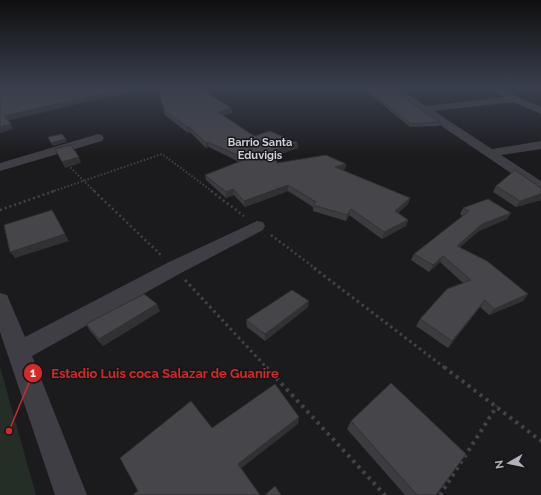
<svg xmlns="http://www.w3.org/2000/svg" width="541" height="495" font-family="Raleway,sans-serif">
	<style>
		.green { fill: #252d27 }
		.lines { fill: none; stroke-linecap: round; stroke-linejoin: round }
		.path-far3 { stroke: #424349; stroke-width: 2; stroke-dasharray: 1.5 2; stroke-linecap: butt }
		.path-far2 { stroke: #424349; stroke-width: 2.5; stroke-dasharray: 2 3; stroke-linecap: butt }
		.path-far1 { stroke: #424349; stroke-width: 3; stroke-dasharray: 2.5 3.5; stroke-linecap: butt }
		.path { stroke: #424349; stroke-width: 4; stroke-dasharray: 3 4.5; stroke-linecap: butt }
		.minor { fill: #3e3e44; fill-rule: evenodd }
		.wall { fill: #3c3c40 }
		.shaded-wall { fill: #313134 }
		.building { fill: #46464a; stroke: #313134 }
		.labels { text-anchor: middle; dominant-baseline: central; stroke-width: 3; stroke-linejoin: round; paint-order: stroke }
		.far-neighbourhood-label { font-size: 11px; font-weight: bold; fill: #cfd0d8; stroke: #161618 }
		.leader { fill: none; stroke: #d62828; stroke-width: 1.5 }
		.callout-dot { fill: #d62828; stroke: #161618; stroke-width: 1.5 }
		.mark-label { font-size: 12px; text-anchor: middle; font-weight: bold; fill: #fff }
		.callout-label { font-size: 13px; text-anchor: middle; font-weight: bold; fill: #d62828; stroke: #161618; stroke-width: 3; stroke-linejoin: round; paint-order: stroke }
	</style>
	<rect width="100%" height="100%" fill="#1b1b1d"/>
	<path class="green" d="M0,367L36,495H0Z"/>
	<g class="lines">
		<path class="path-far3" d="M68,165L95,192
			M51,192L162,154L213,192"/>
		<path class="path-far2" d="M94,191L161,255
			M211,191L244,216
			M0,210L54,191
			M271,235L316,269"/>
		<path class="path-far1" d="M314,268L445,368
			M185,280L267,368"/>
		<path class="path" d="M266,367L385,495
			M444,367L541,441
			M440,495L497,406"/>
		<path class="minor" d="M386,87H396L426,106L504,97L486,87H496L541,107V114L514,102L434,111L492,149L541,141V149L501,155L541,181V191L536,190L387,89Z
			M98,134L102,135L104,138L102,141L0,171V163Z
			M257,221L263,222L265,226L263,230L181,273L32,356L87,495H55L0,332V293L7,295L25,337L167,263Z"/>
	</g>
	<path class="wall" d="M158,87L231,108L232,113L223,116L254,136L298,148L275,156L277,163L346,164L345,169L342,170L410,198L408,204L398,213L408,220L406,226L382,239L349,215L346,221L313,211V207L288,191L245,207L234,195L226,198L206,180L205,175L239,162L209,147L206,148L190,132L188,133L165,115Z
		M361,87H387L440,122L439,126L410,127Z
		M496,186L541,188V200L516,207L493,192Z
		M463,208L511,213L507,219L479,231L460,247L528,294L523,301L489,315L480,307L448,348L416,326L420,319L463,283L440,262L429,272L411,260L414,254L463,216L460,214Z
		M308,307L265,341L247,327L246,320Z
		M160,311L103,346L90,331L86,324Z
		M351,421L436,495H405L347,429Z"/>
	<path class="shaded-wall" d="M129,87H149L7,121L4,116Z
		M231,108L232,113L218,117V112Z
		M11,124L13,129L0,133V127Z
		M187,127H189L190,132L188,133Z
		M66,139L67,142L53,146L51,143Z
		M208,142L209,147L206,148V143Z
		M298,143V148L274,156V151Z
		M79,157L81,163L65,168L62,162Z
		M346,164L345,169L334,173L335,167Z
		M288,185V191L245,207L244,201Z
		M233,189L234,195L226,198V192Z
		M541,194V200L516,207L520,201Z
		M410,198L408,204L393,218L395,211Z
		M351,209L349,215L346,221L347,215Z
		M511,213L507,219L479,231L454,252L457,246L482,224Z
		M408,220L406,226L382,239L384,232Z
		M65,234L69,241L15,258L10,252Z
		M443,256L440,262L429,272L433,265Z
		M528,294L523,301L489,315L494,309Z
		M485,300L480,307L448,348L452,341Z
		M309,301L308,307L265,341V334Z
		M157,304L160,311L103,346L99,339Z
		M299,417L298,424L239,470L238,464Z"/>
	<path class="building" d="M16,87H129L4,116L11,124L0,127V89Z
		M158,87H198L231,108L218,112L254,136L270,131L298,143L274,151L277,163L326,155L346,164L335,167L410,198L395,211L408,220L384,232L351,209L347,215L313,205L316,202L288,185L244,201L233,189L226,192L205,175L246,159L208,142L206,143L189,127H187L164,110Z
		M365,87H387L440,122L411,124Z
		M62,134L66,139L51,143L48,137Z
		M71,145L79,157L62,162L55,149Z
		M515,170L541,188V194L520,201L496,186Z
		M488,199L511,213L482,224L457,246L487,261L528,294L494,309L485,300L452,341L420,319L447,289L471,280L443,256L433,265L414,254L469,211L463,208Z
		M52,210L65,234L10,252L4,225Z
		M292,290L309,301L265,334L246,320Z
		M144,294L157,304L99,339L86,324Z
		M391,383L466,454L436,495H417L351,421Z
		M275,384L299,417L238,464L260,495H135L134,494L138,491L120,458L191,401L212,428Z
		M275,486L281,495H265Z"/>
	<linearGradient id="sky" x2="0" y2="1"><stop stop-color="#0f0f10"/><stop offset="0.56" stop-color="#393f4c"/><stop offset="1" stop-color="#393f4c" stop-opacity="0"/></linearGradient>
	<rect width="541" height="156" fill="url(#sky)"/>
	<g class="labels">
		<g class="far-neighbourhood-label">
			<text x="260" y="142">Barrio Santa<tspan x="260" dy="13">Eduvigis</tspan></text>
		</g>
	</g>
	<path class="leader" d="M9 431L33 373"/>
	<g class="callout-dot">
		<circle cx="9" cy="431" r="4"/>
		<circle cx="33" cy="373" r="10"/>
	</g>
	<g class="mark-label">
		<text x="33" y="377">1</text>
	</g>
	<g class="callout-label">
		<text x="165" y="378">Estadio Luis coca Salazar de Guanire</text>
	</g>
	<g transform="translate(509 463) rotate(261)" stroke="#161618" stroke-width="3" paint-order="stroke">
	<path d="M0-3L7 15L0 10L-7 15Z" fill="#afb1bb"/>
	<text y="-6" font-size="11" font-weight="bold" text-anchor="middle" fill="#afb1bb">N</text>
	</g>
</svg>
